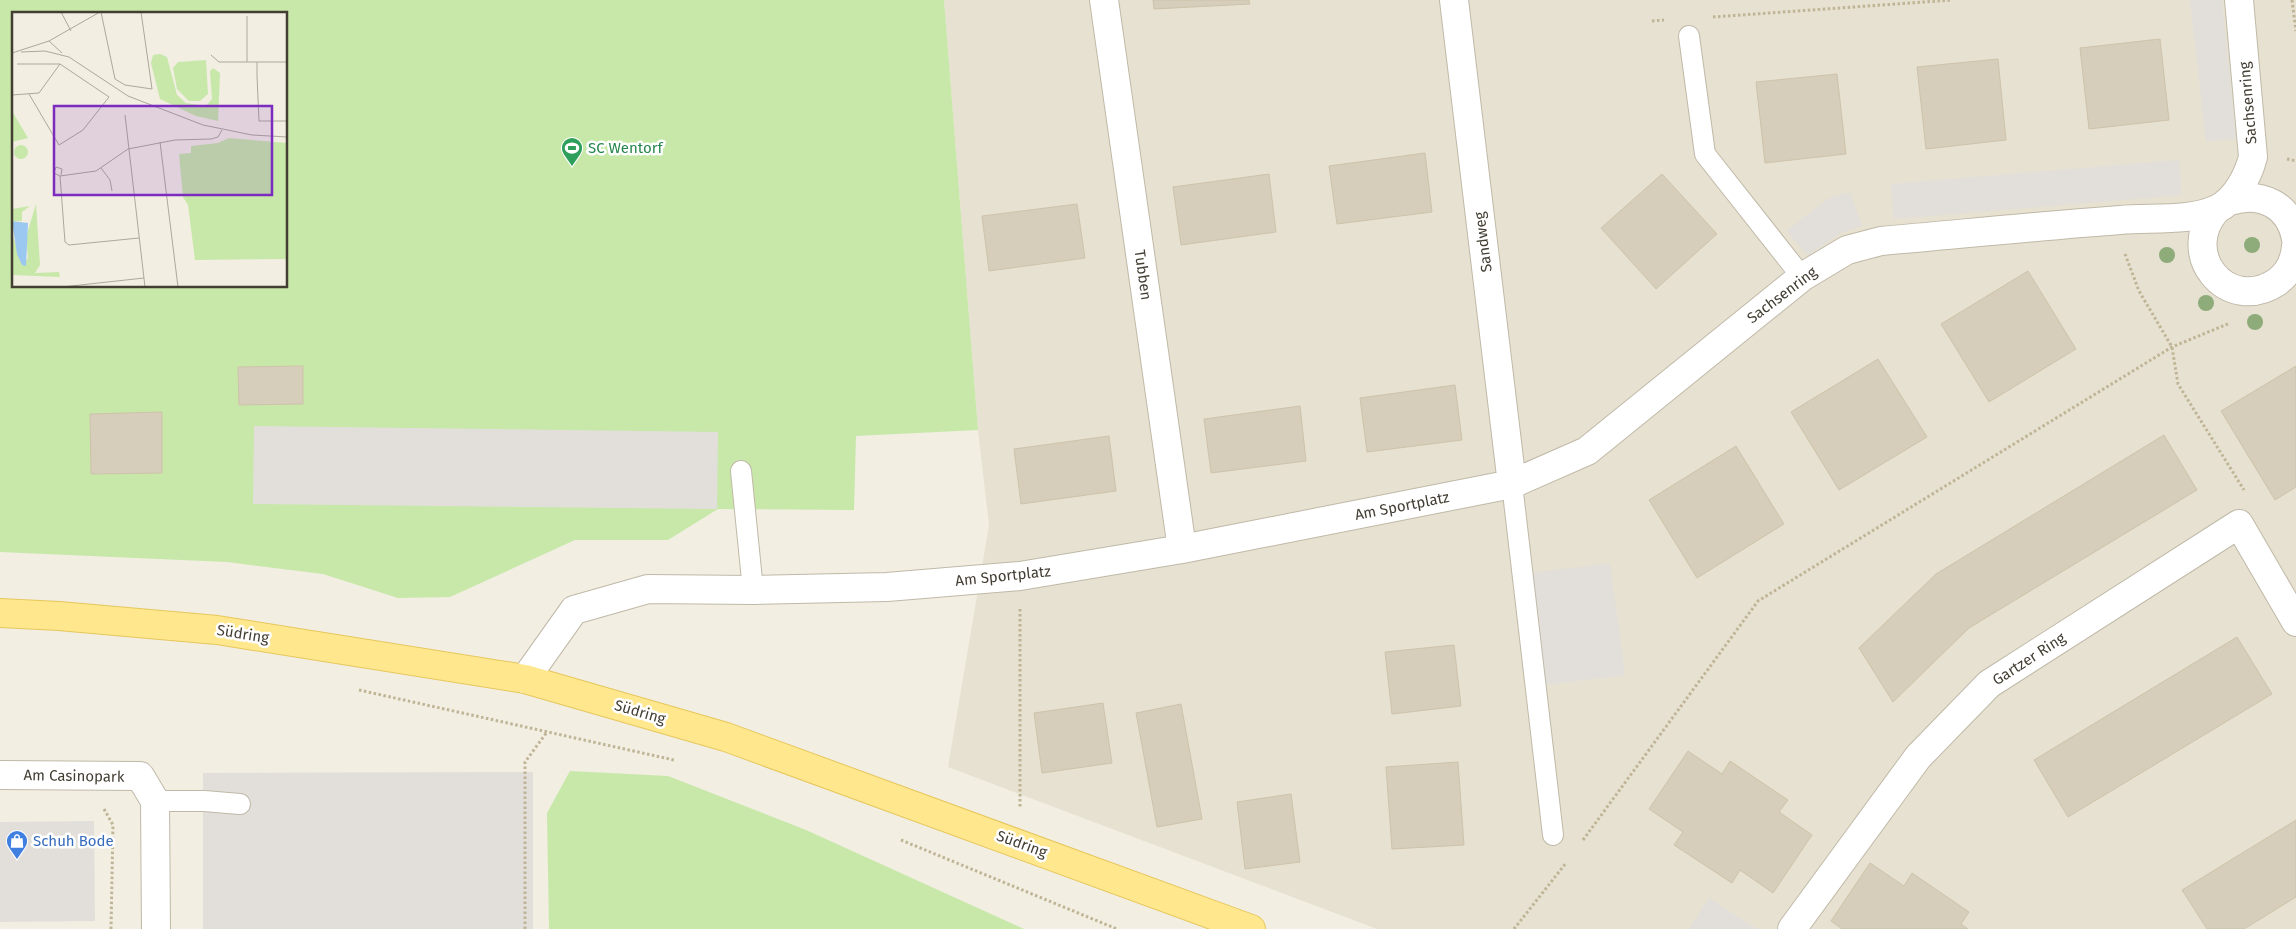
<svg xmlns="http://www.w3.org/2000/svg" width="2296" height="929" font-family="'Fira Sans',sans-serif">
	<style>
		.residential { fill: #e6e1d0 }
		.green { fill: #c7e8a9; fill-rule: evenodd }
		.parking { fill: #e2dfdb }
		.building { fill: #d6cdba; stroke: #cec3aa }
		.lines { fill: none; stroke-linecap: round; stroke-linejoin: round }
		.lane-casing { stroke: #c0b9a8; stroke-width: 22 }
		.street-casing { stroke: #c0b9a8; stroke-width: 30 }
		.primary-casing { stroke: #e6c75c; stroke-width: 30 }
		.path { stroke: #bfb495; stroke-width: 3; stroke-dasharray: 2.5 2.5; stroke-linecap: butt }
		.lane { stroke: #fff; stroke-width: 20 }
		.street { stroke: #fff; stroke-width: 28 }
		.primary { stroke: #ffe78e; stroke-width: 28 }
		.tree { fill: #8eab7a }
		.labels { text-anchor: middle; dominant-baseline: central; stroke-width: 5; stroke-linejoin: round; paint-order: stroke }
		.street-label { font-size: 15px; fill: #433e33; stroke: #fff }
		.leisure-label { font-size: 15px; fill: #27864d; stroke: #fff; text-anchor: start }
		.shop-label { font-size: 15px; fill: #366cbe; stroke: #fff; text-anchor: start }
		.inset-road { fill: none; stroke: #aca89c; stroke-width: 1 }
		.view { fill: #7b2cbf; fill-opacity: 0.15; stroke: #7b2cbf; stroke-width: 2.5 }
		.inset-edge { fill: none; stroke: #433e33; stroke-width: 2.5 }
	</style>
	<rect width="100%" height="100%" fill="#f2eee2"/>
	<path class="residential" d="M944,0H2296V929H1377L948,767L989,525L978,430Z"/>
	<path class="green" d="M0,0H944L978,430L856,436L854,510L718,509L668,540H575L450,597L398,598L323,574L227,562L0,552ZM14,14H286V286H14Z
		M570,771L668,776L806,830L1024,929H549L547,813Z"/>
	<path class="parking" d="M2190,0H2222L2236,139L2206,141Z
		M2179,160L2182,195L1894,219L1891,184Z
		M1850,193L1862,226L1841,233L1808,255L1786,231L1829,198Z
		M254,426L718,432L717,509L253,504Z
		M1610,563L1625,675L1536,686L1523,574Z
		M533,772V929H203V773Z
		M94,821L95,921L0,922V822Z
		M1709,898L1757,929H1689Z"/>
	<path class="building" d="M1153,0H1249L1250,4L1154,9Z
		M2160,39L2169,120L2089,129L2080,48Z
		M1998,59L2006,140L1926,149L1917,67Z
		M1837,74L1846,154L1765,163L1756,82Z
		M1425,153L1432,212L1337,224L1329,166Z
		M1269,174L1276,232L1181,245L1173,187Z
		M1662,174L1717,234L1656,289L1601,228Z
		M1077,204L1085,258L989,271L982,216Z
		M2028,271L2076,349L1989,402L1941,324Z
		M1878,359L1927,437L1839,490L1791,412Z
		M303,366V404L239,405L238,367Z
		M2296,366V487L2275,500L2221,411Z
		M1455,385L1462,440L1367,452L1360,398Z
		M1300,406L1306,461L1211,473L1204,419Z
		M162,412V473L91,474L90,414Z
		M2164,435L2197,490L1969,628L1893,702L1859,648L1936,574Z
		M1109,436L1116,491L1021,504L1014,449Z
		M1736,446L1784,524L1697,578L1649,500Z
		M2237,637L2272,694L2068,817L2034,760Z
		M1454,645L1461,706L1392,714L1385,652Z
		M1103,703L1112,763L1042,773L1034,713Z
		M1181,704L1202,819L1157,827L1136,713Z
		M1688,751L1722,774L1730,761L1788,800L1779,812L1812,835L1773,893L1740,870L1732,883L1674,845L1683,832L1649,809Z
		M1458,762L1464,845L1392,849L1386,767Z
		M1291,794L1300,862L1245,869L1237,802Z
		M2296,820V897L2244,929H2207L2182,890Z
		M1870,863L1904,886L1912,873L1969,912L1961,924L1968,929H1842L1831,921Z"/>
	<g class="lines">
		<g class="lane-casing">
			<path id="lane" d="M1689,36L1705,154L1802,277
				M741,471L753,590
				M1512,484L1553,835
				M155,801H204L240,804"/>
		</g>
		<g class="street-casing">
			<path id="street" d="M1104,0L1182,549
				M1454,0L1512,484
				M2230,201C2261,191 2290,205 2296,239
				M2217,209C2177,253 2227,315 2277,282C2289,273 2295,261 2296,246
				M525,679L574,610L648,589L753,590L887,587L1020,576L1182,549L1512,484L1587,451L1802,277L1847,250L1881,241C1961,234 2040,226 2120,220C2150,217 2189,222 2217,209C2236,200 2248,176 2253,157L2239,0
				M0,775L140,776L155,801L156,929
				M1792,929L1918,757L1989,684L2239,524L2296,622"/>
		</g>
		<g class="primary-casing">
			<path id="primary" d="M0,613L59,616L217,630L525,679L726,737L1251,929"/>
		</g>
		<path class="path" d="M2292,0L2296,31
			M1713,17L1952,0
			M1652,21L1664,20
			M2287,159L2296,161
			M2125,254L2139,291L2172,347L2178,384L2244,490
			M1020,609V808
			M359,690L674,760
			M104,809L113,825L111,929
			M901,840L1117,929
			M1583,840L1758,601L2172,347L2230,323
			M525,929V762L547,732
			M1514,929L1566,863"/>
		<use href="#lane" class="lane"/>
		<use href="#street" class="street"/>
		<use href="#primary" class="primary"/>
	</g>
	<g class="tree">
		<circle cx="2252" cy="245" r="8"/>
		<circle cx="2167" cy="255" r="8"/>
		<circle cx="2206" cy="303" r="8"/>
		<circle cx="2255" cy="322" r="8"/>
	</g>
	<defs>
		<g id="stadium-pin" transform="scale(1.125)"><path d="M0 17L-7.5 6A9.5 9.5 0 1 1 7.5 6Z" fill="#2e9e5b" stroke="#fff"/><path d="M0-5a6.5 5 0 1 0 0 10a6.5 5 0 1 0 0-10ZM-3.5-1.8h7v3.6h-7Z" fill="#fff"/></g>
		<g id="shop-pin" transform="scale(1.125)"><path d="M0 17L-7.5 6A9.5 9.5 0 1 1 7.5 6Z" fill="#3f7fe0" stroke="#fff"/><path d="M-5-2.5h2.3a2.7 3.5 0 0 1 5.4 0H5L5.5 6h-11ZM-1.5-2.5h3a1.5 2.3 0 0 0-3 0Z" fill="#fff"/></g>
	</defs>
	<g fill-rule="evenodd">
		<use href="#stadium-pin" x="572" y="148"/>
		<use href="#shop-pin" x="17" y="841"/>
	</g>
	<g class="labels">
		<g class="street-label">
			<text transform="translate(2248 103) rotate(-95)">Sachsenring</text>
			<text transform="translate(1483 242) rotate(-97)">Sandweg</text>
			<text transform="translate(1143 275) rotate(82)">Tubben</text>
			<text transform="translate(1782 295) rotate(-37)">Sachsenring</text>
			<text transform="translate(1402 506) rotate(-11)">Am Sportplatz</text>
			<text transform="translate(1003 576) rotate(-6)">Am Sportplatz</text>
			<text transform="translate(243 634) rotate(9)">Südring</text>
			<text transform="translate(2029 659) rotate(-33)">Gartzer Ring</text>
			<text transform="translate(640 712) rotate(16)">Südring</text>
			<text transform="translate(74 776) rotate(1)">Am Casinopark</text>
			<text transform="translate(1022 844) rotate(20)">Südring</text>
		</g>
		<g class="leisure-label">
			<text x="588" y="148">SC Wentorf</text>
		</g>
		<g class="shop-label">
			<text x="33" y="841">Schuh Bode</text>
		</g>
	</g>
	<g transform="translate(12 12)">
		<rect width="275" height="275" fill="#f2eee2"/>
		<path d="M148,42L155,45L165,83L174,91L194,94L200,87L198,59L201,56L208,61L206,109L184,104L148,87L139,51L141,43ZM194,48L196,82L188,89H177L165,77L161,56L166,50ZM0,99L16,126L0,130ZM217,126L275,131V247L183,248L176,193L171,185L167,142L179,141V134L206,131ZM2 140a7 7 0 1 1 14 0a7 7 0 1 1-14 0ZM24,192L28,253L23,261L47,260L48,265L0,263V221L10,253L16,246L14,225ZM18,194L10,200V209H0V197Z" fill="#c7e8a9"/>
		<path d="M0,209L16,211L14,254L10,253L5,242Z" fill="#9bc8f1"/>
		<path class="inset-road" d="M49,0L59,19M89,0L103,67L113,73L140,77L129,0M37,29L88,0M9,40L33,39L57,45L116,84L191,113L240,123L275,125M0,41L37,29L50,41M199,43L207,50H245M235,50V4M275,50H245V64L247,109H275M5,52H48L97,85L71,118L47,133L17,82M0,83L27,81L48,52M113,103L133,275M148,130L166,275M89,156L98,168L100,179M48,164L42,161L44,155L50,157L49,163M127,226L57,233L53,230L48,164L84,159L116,137L163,128L199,127L206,125L210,118M50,275L132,266"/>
		<path class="view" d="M42,94H260V183H42Z"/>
		<rect width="275" height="275" class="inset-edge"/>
	</g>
</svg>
